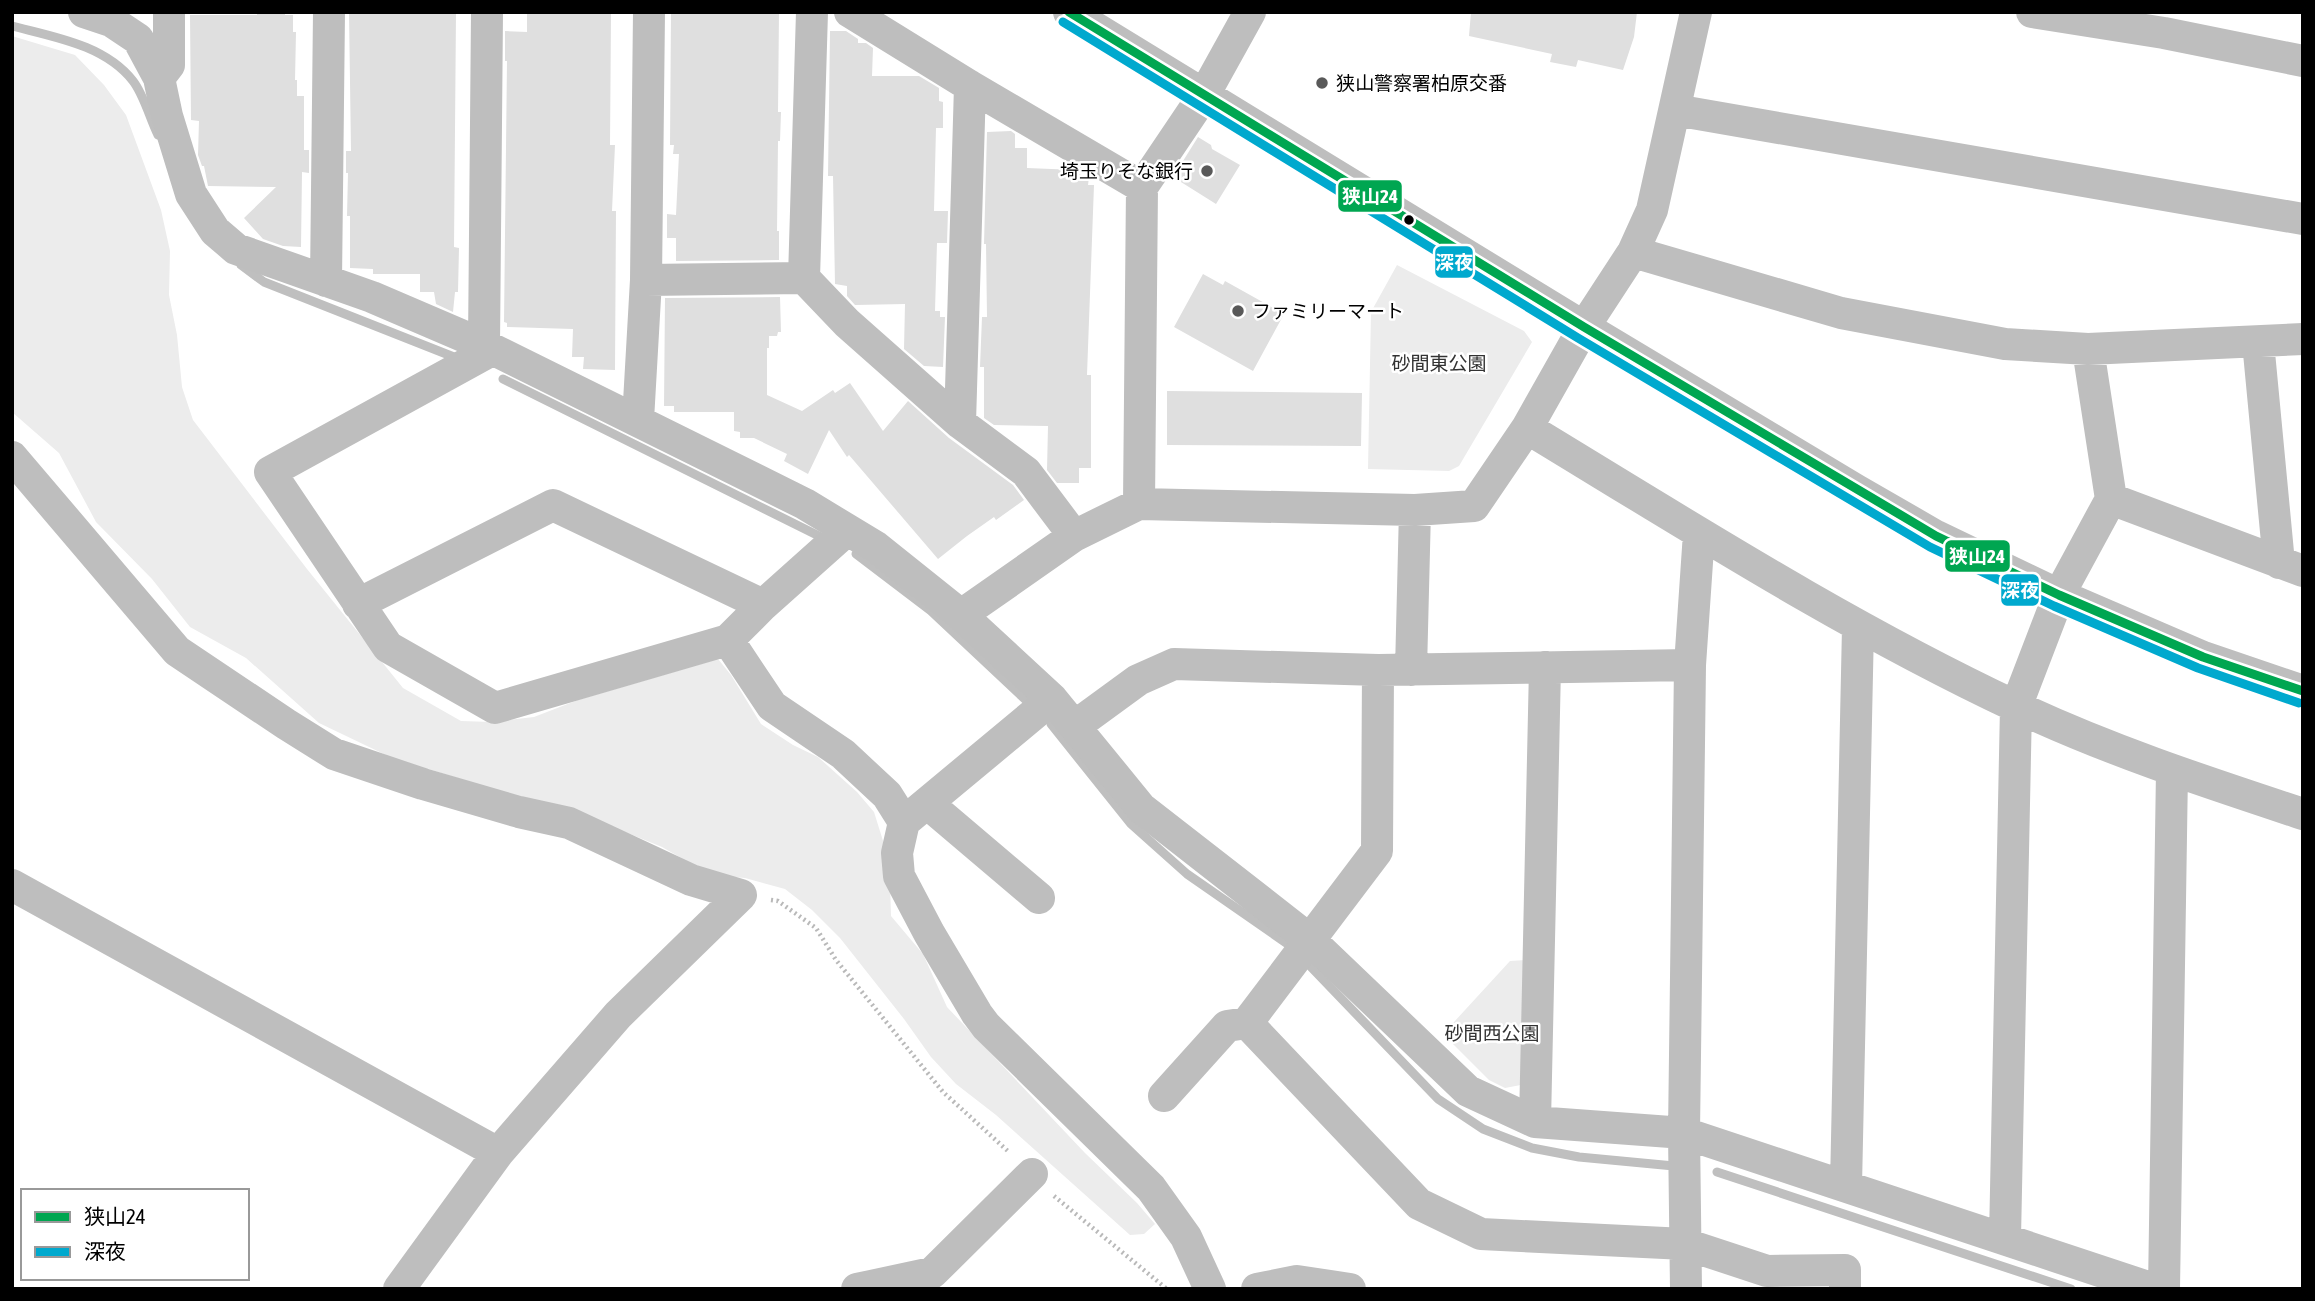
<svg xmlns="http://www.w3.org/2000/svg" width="2315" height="1301" font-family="'Asap Condensed','Noto Sans JP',sans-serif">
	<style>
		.green { fill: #ececec }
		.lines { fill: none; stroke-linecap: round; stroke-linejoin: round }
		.stream { stroke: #bfbfbf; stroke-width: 9 }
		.building { fill: #dfdfdf }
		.path { stroke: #b9b9b9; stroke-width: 4.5; stroke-dasharray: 2 3.5; stroke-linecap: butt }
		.minor { stroke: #bebebe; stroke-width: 32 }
		.bus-1-casing { stroke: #fff; stroke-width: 14 }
		.bus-2-casing { stroke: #fff; stroke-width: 14 }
		.bus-1 { stroke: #00a651; stroke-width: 9 }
		.bus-2 { stroke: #00a9ce; stroke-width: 9 }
		.poi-dot { fill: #595959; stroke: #fff; stroke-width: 2.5 }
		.bus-dot { fill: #000; stroke: #fff; stroke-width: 2.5 }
		.labels { text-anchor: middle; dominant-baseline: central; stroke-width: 5; stroke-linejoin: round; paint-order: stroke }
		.poi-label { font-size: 19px; fill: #000; stroke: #fff; text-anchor: start }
		.park-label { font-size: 19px; fill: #333; stroke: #fff }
		.line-badge { stroke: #fff; stroke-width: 2.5 }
		.badge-label { font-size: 19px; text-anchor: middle; font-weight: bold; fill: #fff }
	</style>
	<rect width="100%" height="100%" fill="#fff"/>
	<path class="green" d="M12,36L75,55L104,85L126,115L161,210L170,251L169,295L177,335L182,387L193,420L307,569L403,688L461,721L491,722L534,717L578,700L718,659L731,675L761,724L793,745L818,757L857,792L874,812L884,844L890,882L891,916L923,954L947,1007L1085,1153L1137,1203L1155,1224L1144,1234L1130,1235L996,1115L956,1084L931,1057L904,1019L840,938L812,910L785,889L745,878L711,875L662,847L603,823L390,757L319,723L246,658L190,627L152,579L96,522L59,453L12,412Z
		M1397,265L1524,331L1532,342L1459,466L1449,471L1368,469L1371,312Z
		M1527,960L1526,1084L1505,1088L1489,1080L1443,1034L1510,961Z"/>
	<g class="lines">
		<path class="stream" d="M12,26C54,37 105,45 133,81C144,95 150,119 158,135
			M241,265L264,282L459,359
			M503,379L821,537
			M856,554L931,611L1028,702
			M1051,724L1131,824L1187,874L1292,947
			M1311,967L1438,1099L1483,1129L1532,1148L1579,1157L1674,1166
			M1717,1172L2071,1289"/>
	</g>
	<path class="building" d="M257,12H285V15H293V32H296L295,80H297V96H304V150H309V173L302,172L301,247L283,246L263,239L244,218L276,187L208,186L204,166H202L198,155L199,121L191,120L190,15H257Z
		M349,12H456L454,247L459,248L458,292H455L453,312L436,304L434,292H420V274H373V269L350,268V216H347L348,173H346V151H351Z
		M671,12H779L778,112H781L780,141H778L777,231H779V260L676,261V238H667V214L676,215L679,154H673L674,145H670Z
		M1471,12H1637L1634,37L1623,70L1578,60L1576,67L1550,62L1552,54L1469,36Z
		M527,13L611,14L610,145H615L612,211H616L615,370L583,369L584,357H572L573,329L507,327V323L504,322L507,61H505V31L527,32Z
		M830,31H846L858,39V43H866L873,48L872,76H919L939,88V101L943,102V128H936L934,211H948L947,243H937L935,311H940V317H945L943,367L924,366L904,349L905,304L855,305L847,296V286L835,284L833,176H828Z
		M1011,131L1015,134V148H1027V168L1076,170L1078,174L1089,177L1088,185H1094L1087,375H1091V468H1079V483H1057L1047,470L1048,426L994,425L984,418V367H980L982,317H987L986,244H984L987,132Z
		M1198,137L1211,145L1212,149L1240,165L1216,204L1173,177Z
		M1203,274L1223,285L1225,281L1284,314L1253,371L1174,327Z
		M780,297L781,332H778L777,336H769V348H767V395L802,411L833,390L835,393L850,383L883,431L908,401L949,438L1013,485L1024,500L996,520L994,517L967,536L938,559L849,455L847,457L829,430L808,474L784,461L787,454L754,438H740V432L734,431V412H674V406H664L665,298Z
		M1167,391L1362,393L1361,446L1167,445Z"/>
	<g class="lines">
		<path class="path" d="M771,900L778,901L816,928L836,960L943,1092L1010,1153
			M1054,1196L1167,1289"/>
		<path class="minor" d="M84,12L111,21L138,39L159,78L167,116L191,194L215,231L236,249L372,297L484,345L805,504L876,547L961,615L1052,699L1141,808L1309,939L1468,1091L1535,1122L1684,1133L2154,1289
			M812,12L804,278L847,323L960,423L1026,472L1074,536
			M850,12L970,86L1142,187L1139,504
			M1069,12L1584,327L1856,490L1936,536L2059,595L2203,657L2303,691
			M2032,12L2164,33L2303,61
			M159,78L169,65V12
			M1675,110L2303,219
			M1142,187L1204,95L1250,12
			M1633,252L1841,313L2005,344L2088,349L2303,339
			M646,280L804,278
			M326,281L329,12
			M2258,342L2279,563
			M484,345L487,12
			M492,350L270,472L388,647L495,708L728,640L772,706L843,754L887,795L904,822
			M638,420L646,280L649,12
			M960,423L970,86
			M1527,428C1687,525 1845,626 2015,706C2108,750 2206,782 2303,814
			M12,457L177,651L286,724L334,754L423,784L519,812L569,823L691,880L741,895L618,1015L498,1153L399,1289
			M2111,499L2303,571
			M358,604L553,505L763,605L728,640
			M763,605L847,530
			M961,615L1074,536L1139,504L1415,510L1474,506L1527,428L1584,327L1633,252L1652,210L1696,12
			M1378,670L1377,851L1247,1023L1419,1204L1481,1234L1685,1244L1767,1271L1845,1270V1289
			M1411,670L1415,510
			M1052,699L904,822L897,853L899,876L929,933L977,1014L986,1026L1151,1188L1186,1237L1210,1289
			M1075,726L1138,680L1174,664L1378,670L1690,665
			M927,803L1039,898
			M12,885L498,1153
			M1164,1096L1227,1026L1247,1023
			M1535,1122L1545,667
			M1846,1186L1858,627
			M2005,1238L2016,707L2059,595L2111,499L2088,349
			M857,1289L932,1273L1032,1174
			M1257,1289L1297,1281L1350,1289
			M1686,1289L1684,1133L1690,665L1699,533
			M2164,1289L2172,771"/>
		<g class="bus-1-casing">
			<path id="bus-1" d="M1069,12L1584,327L1936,536L2059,595L2203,657L2303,691"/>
		</g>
		<g class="bus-2-casing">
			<path id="bus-2" d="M1063,22L1578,338L1930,547L2054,606L2198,668L2299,703"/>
		</g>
		<use href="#bus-1" class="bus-1"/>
		<use href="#bus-2" class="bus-2"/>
	</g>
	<g class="poi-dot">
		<circle cx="1322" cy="83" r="7"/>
		<circle cx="1207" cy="171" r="7"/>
		<circle cx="1238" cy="311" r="7"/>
	</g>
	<circle class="bus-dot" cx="1409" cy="220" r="6"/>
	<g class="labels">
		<g class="poi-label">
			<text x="1336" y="83">狭山警察署柏原交番</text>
			<text x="1193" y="171" text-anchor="end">埼玉りそな銀行</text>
			<text x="1252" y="311">ファミリーマート</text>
		</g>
		<g class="park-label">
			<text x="1439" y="363">砂間東公園</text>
			<text x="1492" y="1033">砂間西公園</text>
		</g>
	</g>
	<g class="line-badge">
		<rect x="1337" y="179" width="66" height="34" rx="7" fill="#00a651"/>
		<rect x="1434" y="245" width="40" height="34" rx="7" fill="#00a9ce"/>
		<rect x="1944" y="539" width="67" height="34" rx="7" fill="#00a651"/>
		<rect x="2000" y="573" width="40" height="34" rx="7" fill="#00a9ce"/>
	</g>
	<g class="badge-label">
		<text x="1370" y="203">狭山24</text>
		<text x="1454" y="269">深夜</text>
		<text x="1977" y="563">狭山24</text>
		<text x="2020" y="597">深夜</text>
	</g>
	<rect width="2315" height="1301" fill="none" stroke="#000000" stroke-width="28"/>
	<rect x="21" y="1189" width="228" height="91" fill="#ffffff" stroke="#999999" stroke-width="2"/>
	<rect x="35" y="1212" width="35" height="10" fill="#00a651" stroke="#999999" stroke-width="2"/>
	<text x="84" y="1224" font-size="21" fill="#000000">狭山24</text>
	<rect x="35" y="1247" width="35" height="10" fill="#00a9ce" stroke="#999999" stroke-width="2"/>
	<text x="84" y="1259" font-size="21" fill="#000000">深夜</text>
</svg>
